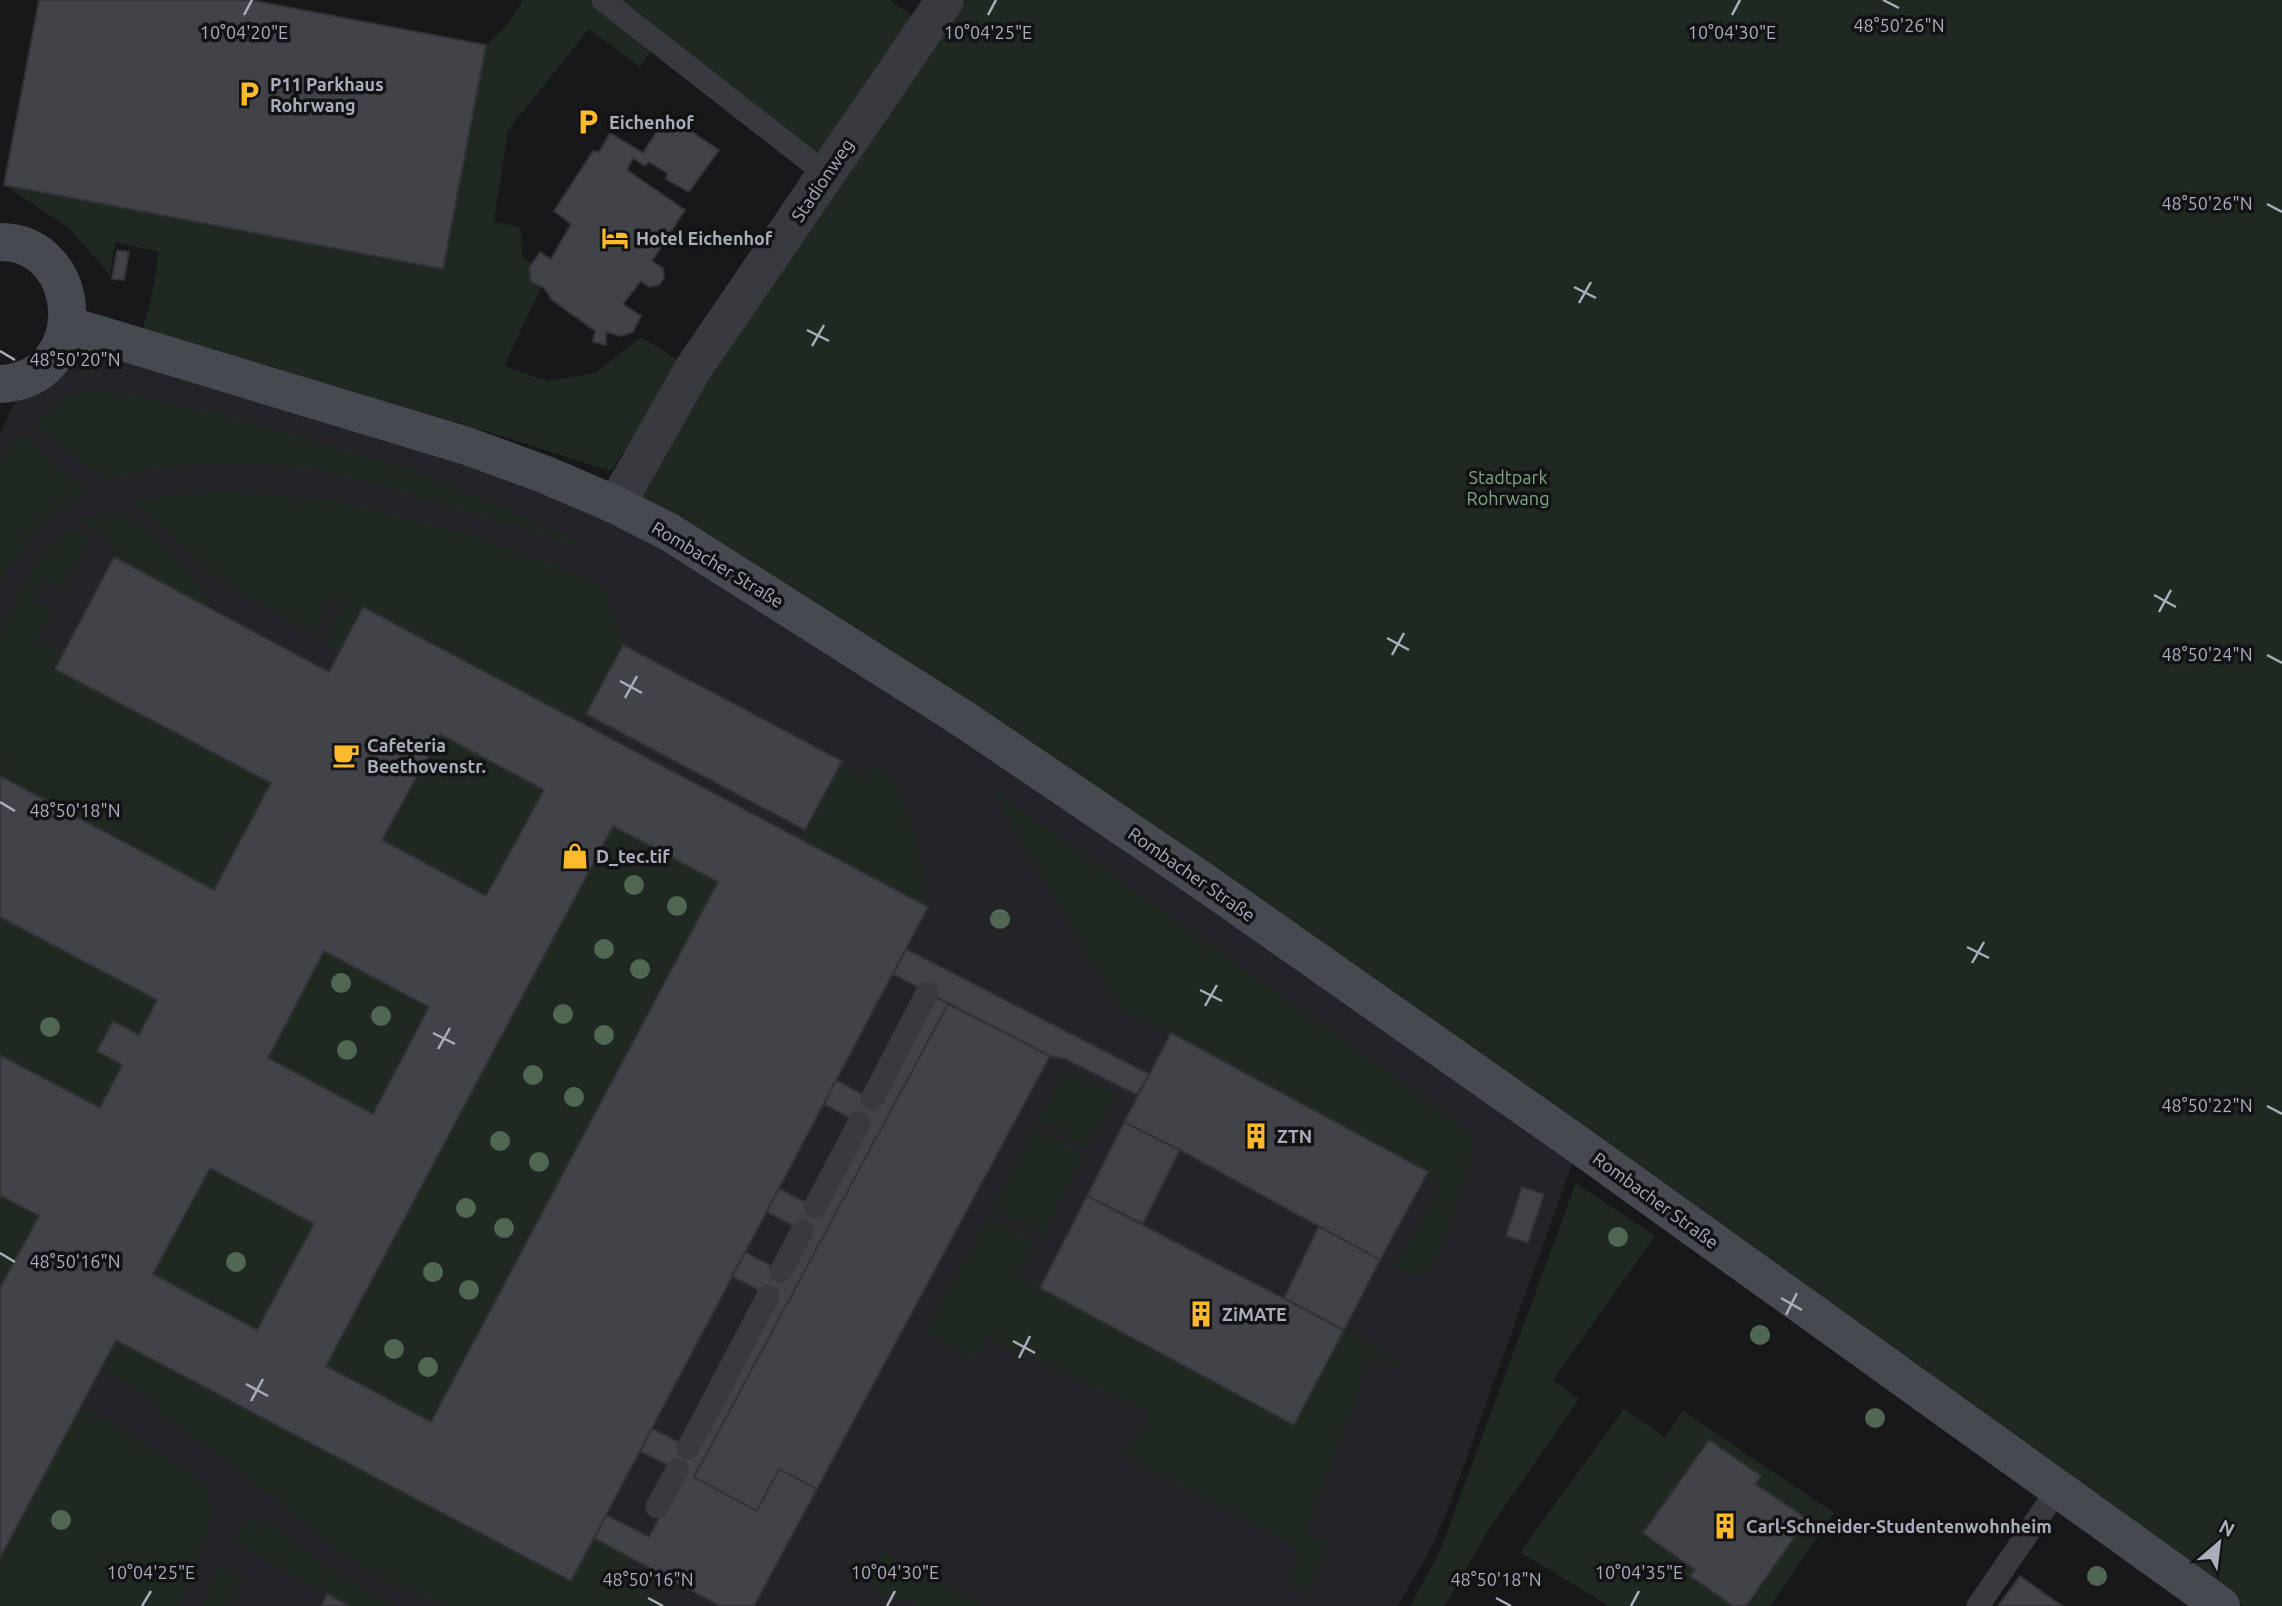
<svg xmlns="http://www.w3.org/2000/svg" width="2282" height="1606" font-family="Ubuntu,sans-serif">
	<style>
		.built { fill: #242428 }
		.green { fill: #1f2921 }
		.building { fill: #424348; stroke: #323237; stroke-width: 2; fill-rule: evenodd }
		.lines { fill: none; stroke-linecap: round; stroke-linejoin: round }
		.service { stroke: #383a40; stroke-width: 23 }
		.minor { stroke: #383a40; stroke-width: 38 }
		.secondary { stroke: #464950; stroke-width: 38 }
		.tree { fill: #506753 }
		.ticks { fill: none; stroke: #a9aebb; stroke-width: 2.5 }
		.labels { text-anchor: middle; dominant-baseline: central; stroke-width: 7; stroke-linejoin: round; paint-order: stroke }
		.poi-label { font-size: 18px; font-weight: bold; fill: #a9aebb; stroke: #131315; text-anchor: start }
		.street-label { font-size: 18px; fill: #a9aebb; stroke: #131315 }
		.park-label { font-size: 18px; fill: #7ea881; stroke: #131315 }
		.ticks-label { font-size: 18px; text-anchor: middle; fill: #a9aebb; stroke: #131315; stroke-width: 7; stroke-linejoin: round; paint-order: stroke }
	</style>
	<rect width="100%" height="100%" fill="#18181a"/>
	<path class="built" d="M78,340L449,450L686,552L1575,1156L1450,1504L1431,1548L1398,1606H0V434L18,395Z"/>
	<path class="green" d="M523,0H890L927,27L826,174L657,43L640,67L589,29L508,130L494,221L521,228L522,257L547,275L504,366L547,381L595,373L641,337L681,362L611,471L476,428L143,329L151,299L159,252L115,242L110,275L69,228L4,185L443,269L486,45L507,25Z
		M952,0H2282V1606H2243L1719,1232L633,498Z
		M89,390L115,392L231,417L420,473L579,541L575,544L360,479L315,470L270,464L204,463L168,466L106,481L52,440L35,422C52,407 67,396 89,390Z
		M23,435L87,492L57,510L27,542L0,582V465L13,442Z
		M222,492L326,499L407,518L473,536L602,584L623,645L581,723L364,607L340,649L326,640L344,606L330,599L313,634L214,576L161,524L135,504L159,497Z
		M113,512C160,525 189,573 215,611L114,557L109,538L82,522L97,514Z
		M70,529L89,538L63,589L45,578L34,600L53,610L37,640L63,653L55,669L271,783L214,890L0,776V769L3,764L0,762V634L27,577L40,556Z
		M440,734L544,790L486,896L382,840Z
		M840,765L864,779L870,766L891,775L918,839L928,907L801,839Z
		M996,792L1431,1103L1471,1134L1473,1153L1445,1239L1435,1261L1429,1271L1421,1275L1411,1274L1396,1266L1441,1187L1426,1177L1427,1172L1171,1033L1119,1008L1018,835Z
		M613,826L718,882L431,1422L326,1366Z
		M0,917L157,1000L139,1035L112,1021L97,1051L122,1065L100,1108L0,1055Z
		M324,951L429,1007L373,1114L268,1058Z
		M1066,1068L1116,1094L1087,1148L1038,1121Z
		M1034,1129L1084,1155L1042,1236L992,1209Z
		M210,1168L314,1224L257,1330L153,1274Z
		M1576,1183L1655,1236L1553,1380L1579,1399L1487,1532L1445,1606H1410L1440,1551Z
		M0,1195L39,1216L0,1288Z
		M988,1217L1036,1244L1019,1277L1294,1425L1344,1330L1402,1362L1400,1368L1371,1356L1306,1532L1330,1546L1305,1594L1287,1582L1301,1551L1266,1530L1122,1454L1146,1426V1410C1093,1384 1039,1364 987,1337L974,1359L927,1332Z
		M116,1340L570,1581L594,1538L631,1558L621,1580L673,1606H449L391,1583L358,1564L329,1543L239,1470L157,1410L160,1405L101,1367Z
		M80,1408C125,1431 167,1455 207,1487L212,1511L205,1537L179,1606H0V1558Z
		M1624,1409L1665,1437L1683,1411L1834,1513L1770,1606H1609L1520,1552Z
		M254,1520L266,1521L338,1575L397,1606H349L232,1541L243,1523Z
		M883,1551L909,1567L983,1606H918L869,1588Z
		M219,1566L245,1580L231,1606H204Z"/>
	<path class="building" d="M39,0H250L486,45L443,269L4,185Z
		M667,115L719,150L689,192L666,179L667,173L649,162L645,166L633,158L627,170L685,210L652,261L663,268L664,278L659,285L649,287L641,281L623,304L641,316L633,332L621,336L606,332V345L593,342L595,331L552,300L544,288L531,282L529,268L540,252L551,259L571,224L554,211L593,151L599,152L610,133L643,153Z
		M117,250L129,252L124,280L112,279Z
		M114,557L329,672L363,607L928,907L571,1581L116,1340L0,1558V1288L39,1216L0,1195V1055L100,1108L122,1065L97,1051L113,1021L139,1035L157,1000L0,917V776L214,890L271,783L55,669ZM440,734L544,790L486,896L382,840ZM613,826L718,882L431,1422L326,1366ZM324,951L429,1007L373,1114L268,1058ZM210,1168L314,1224L257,1330L153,1274Z
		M623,645L842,761L805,830L586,714Z
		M906,949L1149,1074L1137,1095L1065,1059L1050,1056L893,974Z
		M936,997L948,1004L694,1477L757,1511L779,1469L817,1489L754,1606H720L594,1538L606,1515L649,1537L683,1473L640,1451L652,1428L695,1451L777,1300L732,1276L745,1252L789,1275L810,1235L767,1212L779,1188L823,1212L868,1128L824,1104L836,1080L879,1103Z
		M948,1004L1050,1056L817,1489L779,1469L757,1511L694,1477Z
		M1171,1033L1428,1172L1380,1260L1180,1150L1124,1122Z
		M1124,1122L1180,1150L1143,1224L1087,1196Z
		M1522,1187L1544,1194L1528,1243L1506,1236Z
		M1087,1196L1344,1330L1294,1425L1040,1288Z
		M1319,1226L1380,1260L1344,1330L1284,1298Z
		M1709,1440L1761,1476L1755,1484L1807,1519L1746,1606H1733L1690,1576L1695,1570L1643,1533Z
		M2020,1576L2062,1606H1998Z
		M327,1594L349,1606H321Z"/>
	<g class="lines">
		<path class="service" d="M603,0L826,174
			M872,1099L927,993
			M815,1207L859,1123
			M781,1271L802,1231
			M688,1448L768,1296
			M657,1507L677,1470
			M1978,1606L2058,1489"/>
		<path class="minor" d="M616,505L693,369L945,0"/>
		<path class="secondary" d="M0,242C85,242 94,379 0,384
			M67,325L467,446L546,475L616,505L669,532L962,718L1204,882L1583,1148L2221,1606"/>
	</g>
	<g class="tree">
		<circle cx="634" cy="885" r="10"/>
		<circle cx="677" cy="906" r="10"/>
		<circle cx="1000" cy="919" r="10"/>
		<circle cx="604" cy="949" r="10"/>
		<circle cx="640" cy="969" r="10"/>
		<circle cx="341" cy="983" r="10"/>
		<circle cx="563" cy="1014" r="10"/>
		<circle cx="381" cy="1016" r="10"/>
		<circle cx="50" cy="1027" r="10"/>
		<circle cx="604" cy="1035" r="10"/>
		<circle cx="347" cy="1050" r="10"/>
		<circle cx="533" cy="1075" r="10"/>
		<circle cx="574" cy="1097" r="10"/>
		<circle cx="500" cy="1141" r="10"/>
		<circle cx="539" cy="1162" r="10"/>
		<circle cx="466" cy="1208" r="10"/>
		<circle cx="504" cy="1228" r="10"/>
		<circle cx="1618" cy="1237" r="10"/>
		<circle cx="236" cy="1262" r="10"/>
		<circle cx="433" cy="1272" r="10"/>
		<circle cx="469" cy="1290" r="10"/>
		<circle cx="1760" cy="1335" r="10"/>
		<circle cx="394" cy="1349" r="10"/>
		<circle cx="428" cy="1367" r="10"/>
		<circle cx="1875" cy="1418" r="10"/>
		<circle cx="61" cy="1520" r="10"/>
		<circle cx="2097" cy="1576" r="10"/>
	</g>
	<path class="ticks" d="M1883,0L1899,8M244,15L252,0M988,15L996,0M1732,15L1740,0M2267,204L2282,212M1574,287L1596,298M1579,303L1591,282M807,330L829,341M812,346L824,325M0,351L15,360M2154,595L2176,607M2159,612L2171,590M1387,638L1409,650M1392,655L1404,633M2267,655L2282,663M620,681L642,693M625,698L637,676M0,802L15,811M1967,947L1989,958M1972,963L1984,942M1200,990L1222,1001M1205,1006L1217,985M433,1033L455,1044M438,1049L450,1028M2267,1106L2282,1114M0,1253L15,1262M1781,1298L1802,1310M1786,1315L1797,1293M1013,1341L1035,1353M1019,1358L1030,1336M246,1384L268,1396M251,1401L263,1379M648,1598L663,1606M1496,1598L1511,1606M142,1606L151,1591M887,1606L895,1591M1631,1606L1639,1591"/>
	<defs>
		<g id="parking-bare" transform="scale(2.1)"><path d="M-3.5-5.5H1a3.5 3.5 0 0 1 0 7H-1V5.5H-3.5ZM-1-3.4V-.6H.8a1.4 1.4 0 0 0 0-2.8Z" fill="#ffba2b" stroke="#131315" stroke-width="2.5" paint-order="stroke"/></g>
		<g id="hotel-bare" transform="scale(2.1)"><path d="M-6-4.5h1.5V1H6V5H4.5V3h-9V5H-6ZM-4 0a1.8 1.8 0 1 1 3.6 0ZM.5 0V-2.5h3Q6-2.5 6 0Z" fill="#ffba2b" stroke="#131315" stroke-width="2.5" paint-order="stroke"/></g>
		<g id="cafe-bare" transform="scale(2.1)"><path d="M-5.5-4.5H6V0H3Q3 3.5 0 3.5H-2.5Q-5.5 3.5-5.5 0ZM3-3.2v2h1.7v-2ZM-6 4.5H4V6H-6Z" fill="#ffba2b" stroke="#131315" stroke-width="2.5" paint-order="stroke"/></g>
		<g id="shop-bare" transform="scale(2.1)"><path d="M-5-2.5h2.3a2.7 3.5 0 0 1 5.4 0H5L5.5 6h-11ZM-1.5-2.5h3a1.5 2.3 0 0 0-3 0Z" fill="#ffba2b" stroke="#131315" stroke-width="2.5" paint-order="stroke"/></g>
		<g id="building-bare" transform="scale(2.1)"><path d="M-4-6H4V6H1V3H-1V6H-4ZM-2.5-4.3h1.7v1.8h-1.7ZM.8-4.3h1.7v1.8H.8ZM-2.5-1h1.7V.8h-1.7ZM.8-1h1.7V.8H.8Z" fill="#ffba2b" stroke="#131315" stroke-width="2.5" paint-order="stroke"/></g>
	</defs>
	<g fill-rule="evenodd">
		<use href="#parking-bare" x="249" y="94"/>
		<use href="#parking-bare" x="588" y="122"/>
		<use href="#hotel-bare" x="615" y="238"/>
		<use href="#cafe-bare" x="346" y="755"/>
		<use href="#shop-bare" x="575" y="856"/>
		<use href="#building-bare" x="1256" y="1136"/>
		<use href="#building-bare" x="1201" y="1314"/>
		<use href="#building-bare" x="1725" y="1526"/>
	</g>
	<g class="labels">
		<g class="poi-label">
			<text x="270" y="84">P11 Parkhaus<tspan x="270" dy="21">Rohrwang</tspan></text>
			<text x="609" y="122">Eichenhof</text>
			<text x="636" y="238">Hotel Eichenhof</text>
			<text x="367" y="745">Cafeteria<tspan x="367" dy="21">Beethovenstr.</tspan></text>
			<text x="596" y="856">D_tec.tif</text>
			<text x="1277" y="1136">ZTN</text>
			<text x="1222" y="1314">ZiMATE</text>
			<text x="1746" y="1526">Carl-Schneider-Studentenwohnheim</text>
		</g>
		<g class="street-label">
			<text transform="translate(822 180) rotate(-56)">Stadionweg</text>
			<text transform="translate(718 564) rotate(31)">Rombacher Straße</text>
			<text transform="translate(1192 874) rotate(35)">Rombacher Straße</text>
			<text transform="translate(1656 1200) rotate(36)">Rombacher Straße</text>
		</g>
		<g class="park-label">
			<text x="1508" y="477">Stadtpark<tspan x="1508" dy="21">Rohrwang</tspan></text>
		</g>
	</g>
	<g class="ticks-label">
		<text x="1899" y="32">48°50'26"N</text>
		<text x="244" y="39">10°04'20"E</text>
		<text x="988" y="39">10°04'25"E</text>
		<text x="1732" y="39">10°04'30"E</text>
		<text x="2207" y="210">48°50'26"N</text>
		<text x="75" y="366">48°50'20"N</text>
		<text x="2207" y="661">48°50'24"N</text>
		<text x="75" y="817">48°50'18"N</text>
		<text x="2207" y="1112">48°50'22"N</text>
		<text x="75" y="1268">48°50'16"N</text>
		<text x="151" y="1579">10°04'25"E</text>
		<text x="895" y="1579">10°04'30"E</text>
		<text x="1639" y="1579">10°04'35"E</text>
		<text x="648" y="1586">48°50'16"N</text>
		<text x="1496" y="1586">48°50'18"N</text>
	</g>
	<g transform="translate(2219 1543) rotate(28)" stroke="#131315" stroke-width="5" paint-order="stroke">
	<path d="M0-5L12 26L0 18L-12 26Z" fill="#a9aebb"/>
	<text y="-10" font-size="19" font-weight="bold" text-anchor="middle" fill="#a9aebb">N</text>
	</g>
</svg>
